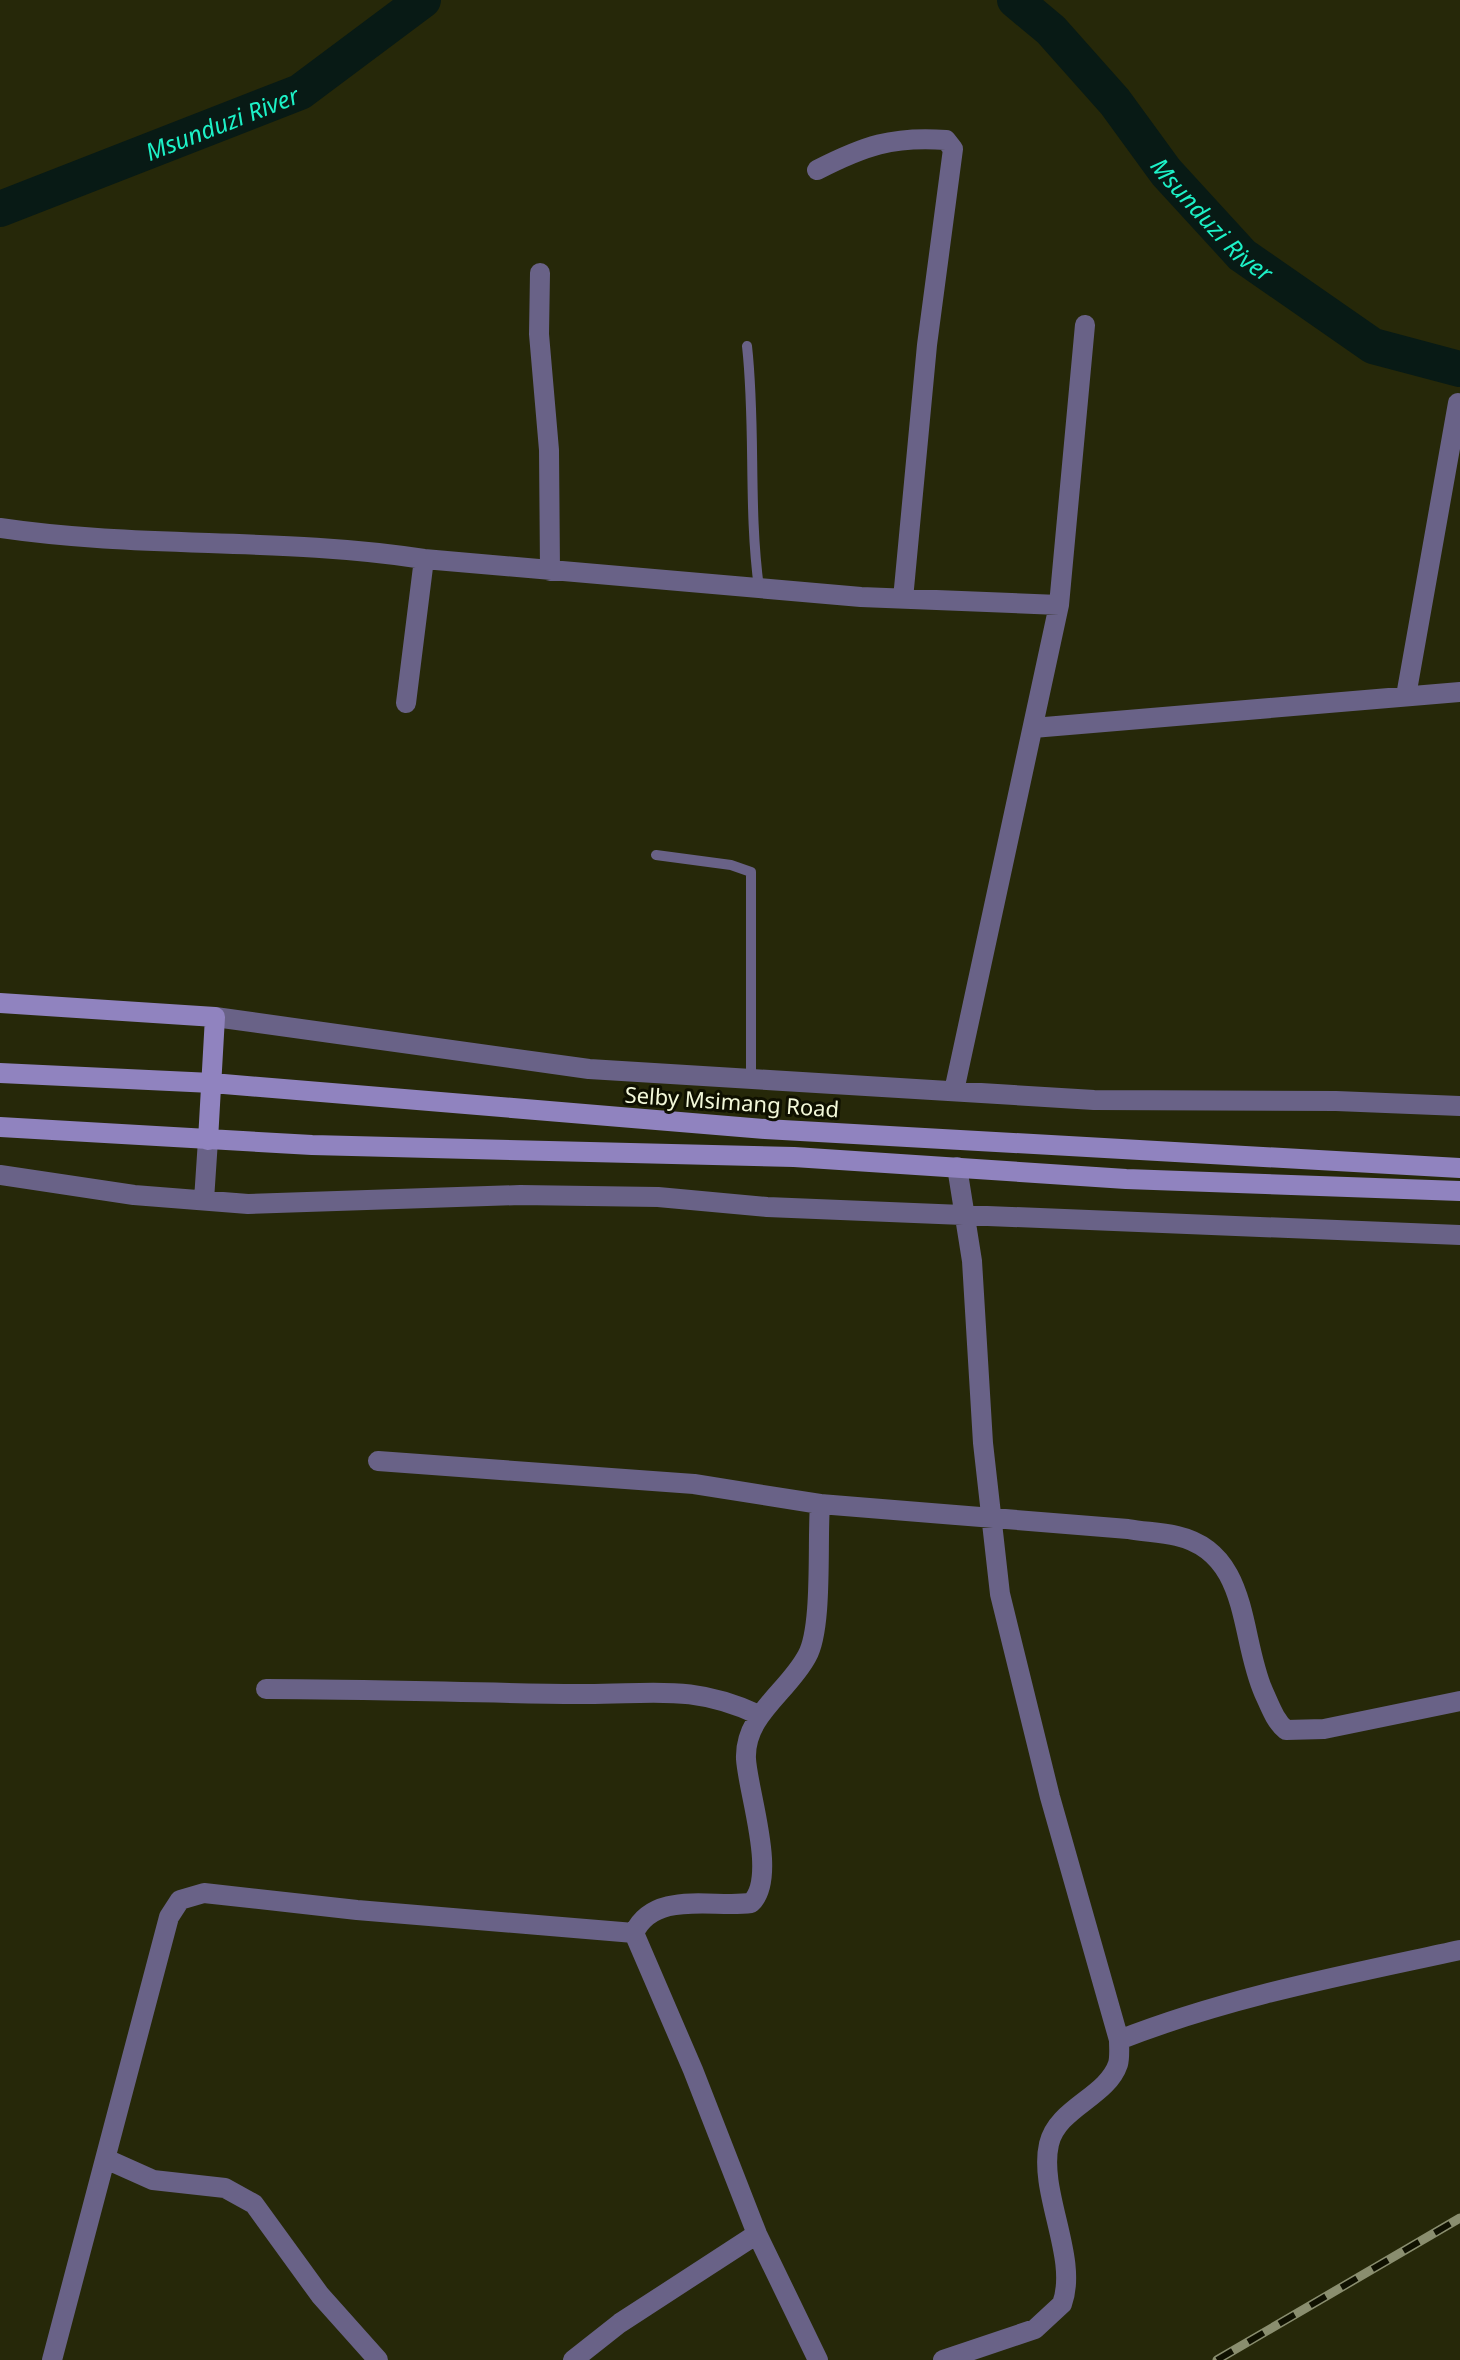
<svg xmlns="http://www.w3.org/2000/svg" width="1460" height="2360" font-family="'Noto Sans',sans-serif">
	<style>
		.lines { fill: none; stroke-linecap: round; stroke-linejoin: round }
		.river { stroke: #081a15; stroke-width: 36 }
		.lane { stroke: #696287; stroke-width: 10 }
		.street { stroke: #696287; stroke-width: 20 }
		.secondary { stroke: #9083bf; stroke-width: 20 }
		.rail-casing { stroke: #8a8e6f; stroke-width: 9 }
		.rail { stroke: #0f1000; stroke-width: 6; stroke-dasharray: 18; stroke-linecap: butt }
		.labels { text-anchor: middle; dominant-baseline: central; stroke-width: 6; stroke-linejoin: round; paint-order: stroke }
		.street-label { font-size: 22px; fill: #f3f8d9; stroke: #0f1000 }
		.water-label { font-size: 24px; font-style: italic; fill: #1df1c7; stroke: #0f1000 }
	</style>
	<rect width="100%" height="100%" fill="#262809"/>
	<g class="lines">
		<g class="river">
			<path id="s1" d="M1015,0L1051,30L1115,102L1166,172L1242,255L1373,346L1460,369"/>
			<path id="s2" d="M0,209L300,92L423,0"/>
		</g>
		<path class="lane" d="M747,346C756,427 748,507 759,588
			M656,855L731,865L751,872V1079"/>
		<path class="street" d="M817,170C864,146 892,136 946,140L953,149L927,345L903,599
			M540,273L539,334L549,450L550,571
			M0,528C140,549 283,537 424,559L861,597L1059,605
			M1406,696L1458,403
			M406,703L424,559
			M1033,728L1460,692
			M215,1017L589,1069L1094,1100L1336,1101L1460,1106
			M954,1091L1059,605L1085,325
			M0,1175L134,1195L248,1204L520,1195L658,1197L767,1207L1460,1235
			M204,1200L208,1140
			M378,1461L694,1484L820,1504
			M266,1689C370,1689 474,1693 579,1694C650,1695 691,1683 759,1715
			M634,1933C654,1890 712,1908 751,1903C778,1878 748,1793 746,1759C744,1715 788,1692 807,1656C823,1628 817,1541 820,1504L1128,1529C1144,1532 1161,1532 1177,1536C1251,1553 1239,1638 1264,1693C1270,1706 1275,1721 1286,1730L1324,1729L1460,1701
			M634,1933L693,2070L757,2234L818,2360
			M1119,2040C1228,1997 1345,1975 1460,1950
			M106,2159L153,2180L225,2188L254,2204L320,2295L378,2360
			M52,2360L169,1917L180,1900L204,1893L357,1910L634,1933
			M573,2360L620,2323L757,2234
			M943,2360L1035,2329L1062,2304C1079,2258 1038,2192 1049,2144C1057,2108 1107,2097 1118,2064C1120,2057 1119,2047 1119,2040L1050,1797L1000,1594L983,1443L972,1261L957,1167"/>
		<path class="secondary" d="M0,1003L215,1017L208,1140
			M0,1073L212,1083L765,1129L1460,1168
			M0,1127L312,1145L794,1157L1126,1179L1460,1191"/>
		<g class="rail-casing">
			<path id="rail" d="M1217,2360L1460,2218"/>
		</g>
		<use href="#rail" class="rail"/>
	</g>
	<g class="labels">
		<g class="street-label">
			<text transform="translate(732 1101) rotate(4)">Selby Msimang Road</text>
		</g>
		<g class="water-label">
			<text stroke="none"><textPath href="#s2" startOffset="238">Msunduzi River</textPath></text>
			<text stroke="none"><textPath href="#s1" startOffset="296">Msunduzi River</textPath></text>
		</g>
	</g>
</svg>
